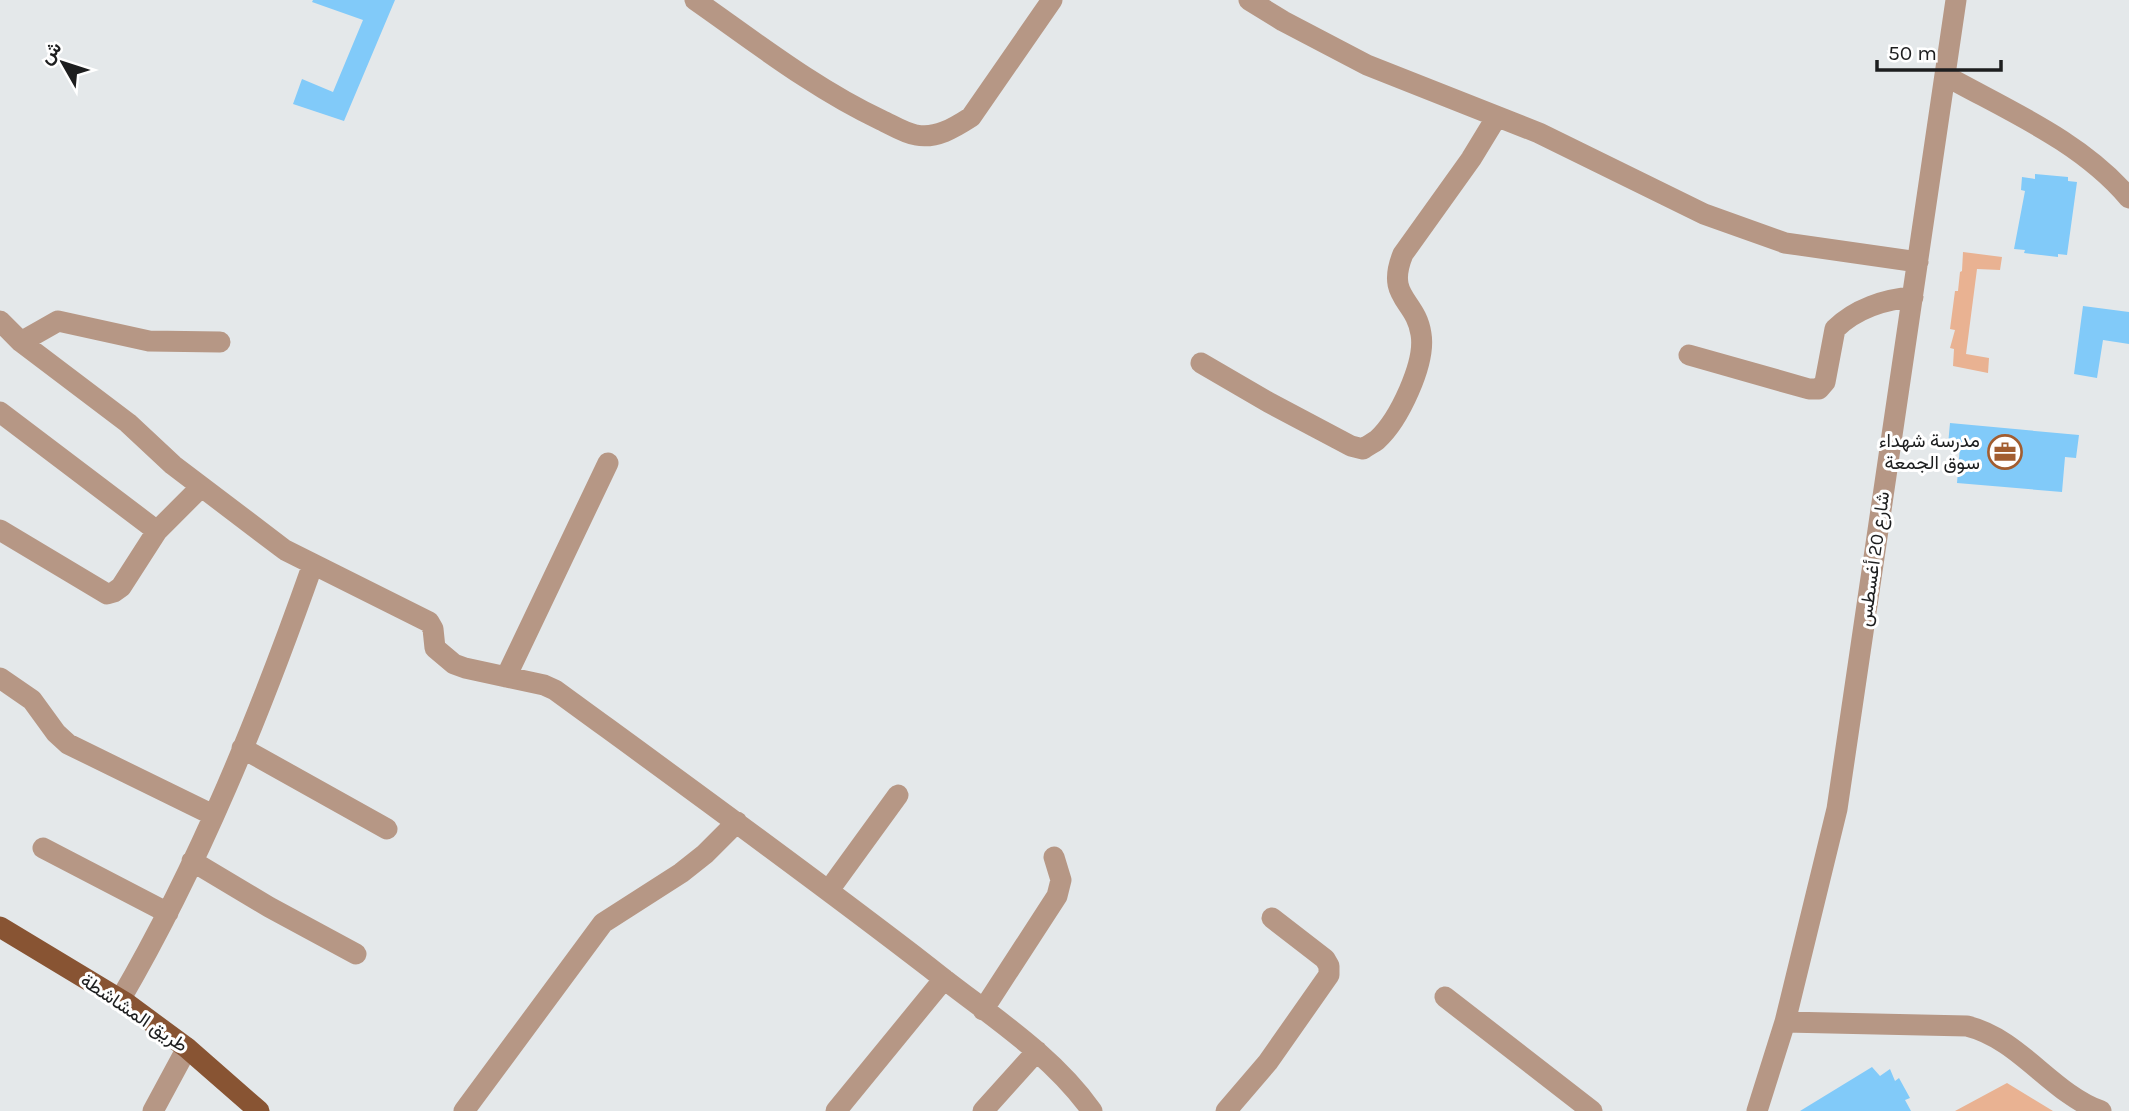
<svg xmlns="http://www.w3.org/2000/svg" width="2129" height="1111" font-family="Karla,Vazirmatn,sans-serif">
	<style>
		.green { fill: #e9b292 }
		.building { fill: #81caf9 }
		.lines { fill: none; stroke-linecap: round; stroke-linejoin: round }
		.minor { stroke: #b69785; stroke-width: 21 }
		.major { stroke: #885433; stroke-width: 21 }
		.labels { text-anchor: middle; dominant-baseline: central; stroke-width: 6; stroke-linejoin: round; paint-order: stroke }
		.poi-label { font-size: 19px; fill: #1d1e1f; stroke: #fff; text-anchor: end }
		.street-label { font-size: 19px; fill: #1d1e1f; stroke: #fff }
	</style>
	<rect width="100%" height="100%" fill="#e4e8ea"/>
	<path class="green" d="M1963,252L2002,257L2000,270L1977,269L1966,354L1989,358L1988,373L1953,366L1954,349L1950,348L1955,330L1950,329L1955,291H1958L1960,272L1962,271Z
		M2007,1083L2053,1111H1955Z"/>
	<path class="building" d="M313,0H395L344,121L293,104L302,79L333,92L363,20L312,2Z
		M2035,174L2068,177V181L2077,182L2067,255L2058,254V257L2024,253L2025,250L2014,249L2025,191L2021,190L2022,177L2035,179Z
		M2083,306L2129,312V344L2103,340L2097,378L2074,374Z
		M1950,423L2079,435L2076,458L2065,457L2062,492L1957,483L1960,447L1948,445Z
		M1872,1067L1880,1076L1890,1069L1895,1081L1899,1078L1910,1098L1905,1100L1911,1111H1800Z"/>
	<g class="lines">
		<path class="minor" d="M695,0C755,42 815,89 881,120C892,125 904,133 916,135C936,139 954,128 971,117L1052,0
			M1249,0L1283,21L1367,65L1539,133L1704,214L1785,243L1918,262
			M1946,76C2009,111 2082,142 2129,198
			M0,321L21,342L128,423L173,465L285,550L429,622L433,629L435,648L454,664L465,668L544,685L555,690C681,782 807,873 930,968C986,1013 1050,1052 1092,1111
			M21,342L58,321L149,341L220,342
			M1689,355L1809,389H1819L1825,382L1835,329C1855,309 1885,299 1913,297
			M1201,363L1268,402L1351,446L1363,449C1367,446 1373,443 1377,440C1399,420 1426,363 1421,334C1416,299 1385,298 1403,254L1471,159L1496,118
			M0,412L157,531
			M0,530L107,594L114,592L121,587L157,531L201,487
			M506,677L608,463
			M0,678L32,700L56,733L68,744L213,815
			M242,748L387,829
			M43,848L168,913
			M192,861L269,907L356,954
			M829,890L898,795
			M1445,997L1592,1111
			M120,1000C200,863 260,714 313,564
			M983,1010L1057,896L1061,880L1054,857
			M1785,1022L1967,1026C2020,1039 2051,1093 2101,1111
			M153,1111L187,1048
			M464,1111L603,923L681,873L705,854L737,822
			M836,1111L944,979
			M983,1111L1037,1051
			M1226,1111L1268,1062L1329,975V966L1325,959L1272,918
			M1757,1111L1785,1022L1837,809L1956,0"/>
		<path class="major" d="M0,927L126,1003L187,1048L259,1111"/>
	</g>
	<defs>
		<g id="office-ring" transform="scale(1.75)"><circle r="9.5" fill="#fff" stroke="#a25d30" stroke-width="1.5"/><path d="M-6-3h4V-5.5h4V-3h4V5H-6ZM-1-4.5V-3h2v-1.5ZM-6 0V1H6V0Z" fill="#a25d30"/></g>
	</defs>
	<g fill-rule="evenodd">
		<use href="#office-ring" x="2005" y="452"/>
	</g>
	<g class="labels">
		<g class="poi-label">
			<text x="1980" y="441">مدرسة شهداء<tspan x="1980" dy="22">سوق الجمعة</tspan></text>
		</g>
		<g class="street-label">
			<text transform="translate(1874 559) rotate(-82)">شارع 20 أغسطس</text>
			<text transform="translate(134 1013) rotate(34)">طريق المشاشطة</text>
		</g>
	</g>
	<g transform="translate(63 63) rotate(309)" stroke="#ffffff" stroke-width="5" paint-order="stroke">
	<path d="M0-5L12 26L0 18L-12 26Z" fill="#1d1e1f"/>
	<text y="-10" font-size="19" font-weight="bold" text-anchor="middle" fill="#1d1e1f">ش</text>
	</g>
	<path d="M1877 60v10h124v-10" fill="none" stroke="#1d1e1f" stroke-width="3.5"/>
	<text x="1888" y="60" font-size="21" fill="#1d1e1f" stroke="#ffffff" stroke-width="5" paint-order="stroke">50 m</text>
</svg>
